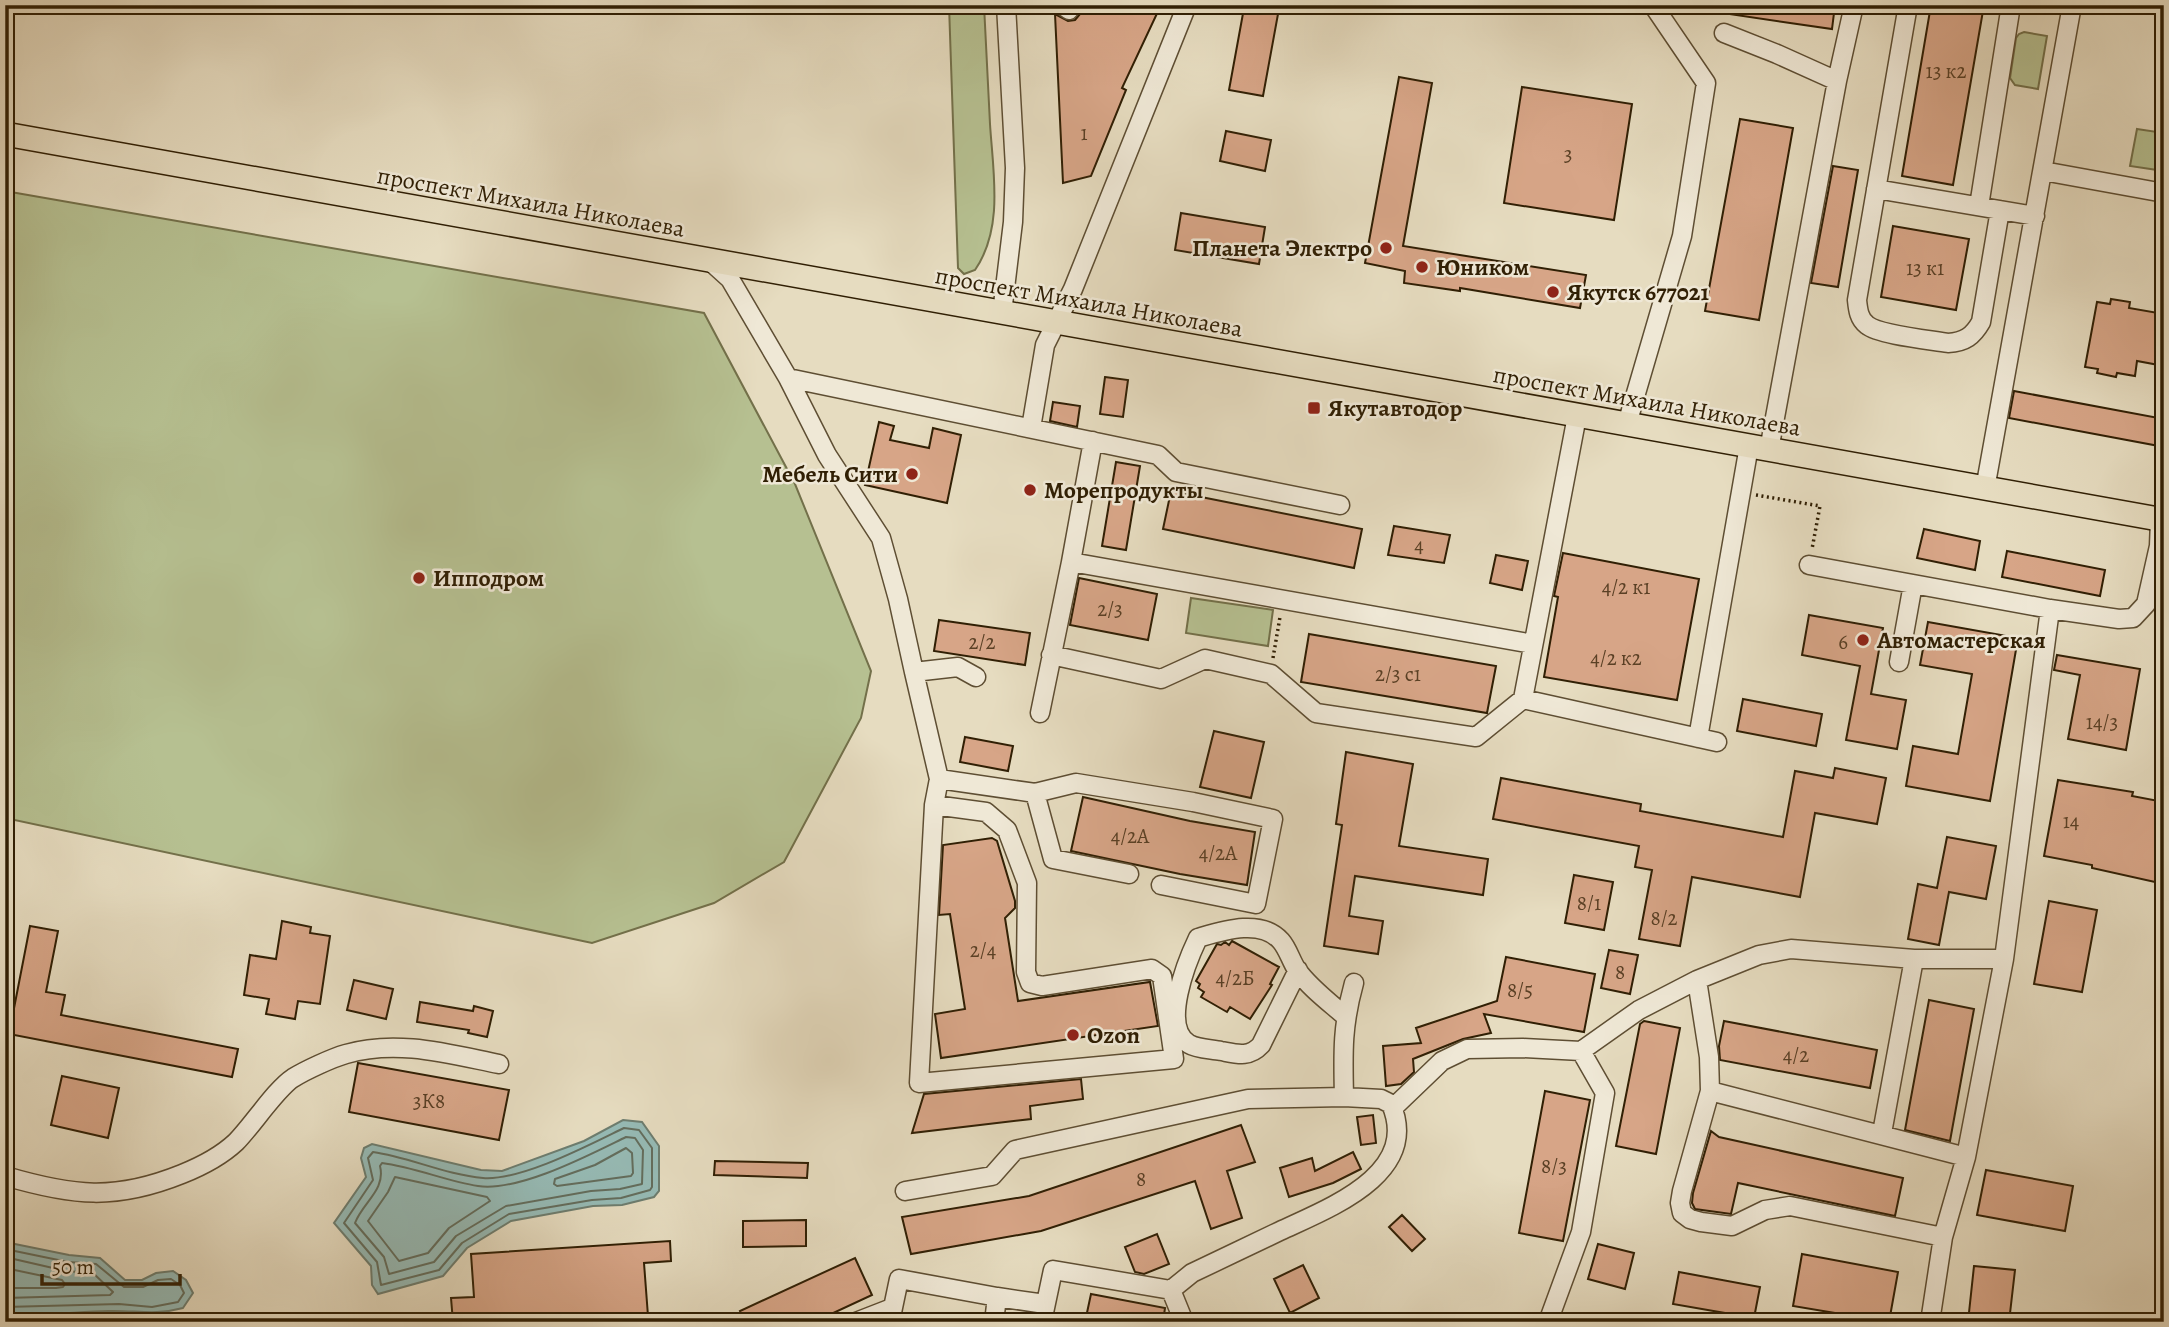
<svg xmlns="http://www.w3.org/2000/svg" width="2169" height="1327" font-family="Alegreya,serif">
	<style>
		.green { fill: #b6c091; stroke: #73704a; stroke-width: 2 }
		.water { fill: #96bbb6; stroke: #6d7d6f; stroke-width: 2 }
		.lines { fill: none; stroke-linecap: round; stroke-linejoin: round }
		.shore { stroke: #636d5d; stroke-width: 2 }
		.building { fill: #d7a587; stroke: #301f04; stroke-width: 2 }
		.minor-casing { stroke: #5e4e33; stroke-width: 21 }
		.major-casing { stroke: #301f04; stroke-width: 26 }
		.path { stroke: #301f04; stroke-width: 3.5; stroke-dasharray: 2 3.5; stroke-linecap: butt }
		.minor { stroke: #efe8d6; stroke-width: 18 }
		.major { stroke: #e6dcc0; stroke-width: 23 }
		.poi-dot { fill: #8f2418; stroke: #efe8d6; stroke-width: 2.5 }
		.labels { text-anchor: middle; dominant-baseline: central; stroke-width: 5; stroke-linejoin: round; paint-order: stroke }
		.number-label { font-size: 21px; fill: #5a4025 }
		.street-label { font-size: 24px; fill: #301f04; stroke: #efe8d6 }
		.poi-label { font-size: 24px; font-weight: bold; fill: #301f04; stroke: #efe8d6; text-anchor: start }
	</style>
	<rect width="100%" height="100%" fill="#e6dcc0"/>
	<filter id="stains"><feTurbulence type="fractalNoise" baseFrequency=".00286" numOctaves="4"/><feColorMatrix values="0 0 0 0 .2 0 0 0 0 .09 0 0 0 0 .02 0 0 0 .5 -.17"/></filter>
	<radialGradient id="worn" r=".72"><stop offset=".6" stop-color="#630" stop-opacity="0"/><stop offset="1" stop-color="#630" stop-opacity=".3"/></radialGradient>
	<path class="green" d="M949,5H984C986,45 988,84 990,124C993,172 1004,228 975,270L964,274L958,268Z
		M2024,32L2047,36L2038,89L2015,85L2010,78L2016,38L2019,34Z
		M2137,129L2164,133V171L2130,166Z
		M5,191L704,313L795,484L871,671L861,718L784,862L714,903L592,943L5,818Z
		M1191,598L1273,610L1268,646L1186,633Z"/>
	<path class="water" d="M623,1120L642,1122L659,1146V1191L654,1197L622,1205L593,1206L511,1221L467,1248L443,1276L378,1294L372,1285L371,1266L334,1223L366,1177L361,1158L364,1148L372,1144L481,1170L502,1171L584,1141Z
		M5,1242L69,1255L100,1258L125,1280H142L156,1273L173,1271L186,1280L193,1293L183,1308C153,1316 137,1310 108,1311C74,1312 40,1316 5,1314Z"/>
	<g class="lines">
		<path class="shore" d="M624,1128L639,1130L652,1148V1187L650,1190L621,1198L592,1200L509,1214L462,1243L439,1270L381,1285L377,1262L344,1223L373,1180L368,1158L373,1152C409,1157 446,1175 483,1178C521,1181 589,1145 624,1128Z
			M626,1137L635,1138L643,1150L642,1184L620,1189L591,1191L506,1206L456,1236L434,1262L389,1274L384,1257L355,1223C363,1202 386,1190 380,1166L382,1163C414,1167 446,1181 478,1186C519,1192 589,1155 626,1137Z
			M626,1148L632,1153L633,1173L631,1176L557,1186L554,1184L555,1179L595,1165Z
			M395,1177L487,1197L490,1201L449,1228L428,1253L399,1261L368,1221L388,1192Z
			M5,1249L68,1262L96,1264L124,1287H143L158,1280L171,1279L180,1285L184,1293L178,1302L152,1307L119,1304L5,1307
			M5,1257L66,1271L93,1273L113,1292L110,1295L5,1298
			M5,1268L62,1280L65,1284L63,1287L56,1288H5"/>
	</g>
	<path class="building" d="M1082,5H1161L1122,88L1126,90L1091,176L1063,183L1055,14L1068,21L1075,20L1080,14Z
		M1730,5H1835L1832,29L1729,14Z
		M1931,5H1984L1953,185L1902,176Z
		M1244,8L1278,14L1263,96L1229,90Z
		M1399,77L1432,83L1403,246L1586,275L1580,308L1460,288V291L1404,283L1405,271L1365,263Z
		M1522,87L1632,104L1614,220L1504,203Z
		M1740,119L1793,128L1759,320L1705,311Z
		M1226,131L1271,140L1265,171L1220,161Z
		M1833,166L1858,170L1838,287L1811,283Z
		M1181,213L1265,227L1259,264L1175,250Z
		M1893,226L1969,239L1956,310L1881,297Z
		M2111,299L2130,302L2129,308L2164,314V366L2137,361L2135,376L2117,373L2116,377L2097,373L2098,369L2085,367L2097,302L2110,304Z
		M1105,377L1128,380L1123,417L1100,414Z
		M2014,391L2164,419V439L2160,438L2159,446L2009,418Z
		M1053,402L1080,406L1077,427L1050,421Z
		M879,422L894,426L890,440L929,448L933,428L961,435L947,503L865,485Z
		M1116,462L1140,466L1126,550L1102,546Z
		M1171,491L1362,529L1354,568L1163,529Z
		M1394,526L1450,535L1444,563L1388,555Z
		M1924,529L1980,541L1975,570L1917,558Z
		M2007,551L2105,570L2100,596L2002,577Z
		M1563,553L1699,579L1677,700L1544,677L1558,597L1554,596Z
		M1496,555L1528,561L1522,590L1490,583Z
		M1079,578L1157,594L1148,640L1070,625Z
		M1809,615L1883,628L1871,694L1906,700L1897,749L1846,740L1860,666L1802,655Z
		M939,620L1030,633L1025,665L934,651Z
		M1928,622L2018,638L1990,801L1906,786L1913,746L1958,754L1972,674L1920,665Z
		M1309,634L1496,666L1487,713L1301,682Z
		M2057,655L2140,669L2126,750L2068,739L2080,675L2054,670Z
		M1743,699L1822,714L1816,746L1737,731Z
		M1214,731L1264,742L1251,798L1200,787Z
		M965,737L1013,746L1008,771L960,762Z
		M1346,752L1413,764L1399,846L1488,859L1483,895L1355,876L1349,916L1383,921L1378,954L1324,946L1342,825L1336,824Z
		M1835,768L1886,778L1877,824L1815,813L1800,897L1692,877L1680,946L1639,939L1652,870L1635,867L1639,846L1493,819L1501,778L1641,804L1640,811L1783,837L1795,771L1833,778Z
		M2058,780L2133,792L2132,796L2164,802V884L2092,868V865L2044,856Z
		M1083,797L1190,821L1255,832L1247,885L1180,874L1071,851Z
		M1947,837L1996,846L1986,899L1949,892L1939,945L1908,939L1918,884L1937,888Z
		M992,838L997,841L1015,901V908L1005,918L1018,1001L1150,982L1158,1026L941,1058L935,1014L965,1009L950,914L939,915L943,845Z
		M1574,875L1613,882L1604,930L1565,923Z
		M2049,901L2097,910L2082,992L2034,984Z
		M282,921L311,927L310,933L330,936L320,1004L298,1001L295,1019L266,1014L269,999L244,995L250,955L276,959Z
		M30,926L58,931L46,992L65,995L61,1015L238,1049L232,1077L9,1034Z
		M1232,941L1279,967L1270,984L1272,985L1250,1019L1230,1007L1227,1012L1201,997L1204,992L1198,988L1200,984L1196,981L1217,944L1221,945L1225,942L1229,945Z
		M1609,950L1638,955L1630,994L1601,988Z
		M1506,957L1595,974L1584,1032L1484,1014L1491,1033L1463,1039L1413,1059L1414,1072L1401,1084L1386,1086L1383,1046L1421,1043L1416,1028L1497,1001Z
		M354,980L393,989L386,1019L347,1010Z
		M1929,1000L1974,1009L1950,1141L1905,1130Z
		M420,1002L473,1011L474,1006L493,1011L487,1037L468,1033L469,1030L417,1022Z
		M1644,1021L1680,1028L1656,1154L1616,1146L1640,1024Z
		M1724,1021L1877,1050L1870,1088L1720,1060L1719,1046Z
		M358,1063L509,1090L499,1140L349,1112Z
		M62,1076L119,1088L108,1138L51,1125Z
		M1081,1079L1083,1099L1030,1106L1031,1119L912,1133L924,1094Z
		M1545,1091L1590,1100L1563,1241L1519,1233Z
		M1373,1115L1376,1143L1361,1145L1357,1117Z
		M1241,1125L1255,1162L1227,1171L1242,1218L1211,1229L1195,1181L1041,1231L911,1254L902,1217L1029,1196Z
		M1711,1131L1719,1137L1903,1178L1895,1216L1738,1183L1731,1214L1695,1209L1692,1203L1693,1193Z
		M1353,1152L1361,1169L1333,1183L1289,1197L1280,1168L1312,1158L1315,1171Z
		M715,1161L808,1163L807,1178L714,1175Z
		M1986,1170L2073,1186L2065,1231L1977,1215Z
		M1402,1215L1425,1239L1412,1251L1389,1227Z
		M806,1220V1246L743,1247V1221Z
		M1157,1234L1169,1264L1144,1274L1135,1272L1125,1247Z
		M670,1241L671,1261L644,1263L648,1316L573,1322H453L451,1298L474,1297L471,1254Z
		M1598,1244L1634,1253L1625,1289L1588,1279Z
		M1802,1254L1898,1272L1889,1322L1793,1306Z
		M855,1258L872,1295L814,1322H745L740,1311Z
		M1303,1265L1319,1298L1290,1313L1274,1279Z
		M1974,1266L2015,1270L2009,1322H1968Z
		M1679,1272L1760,1287L1754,1318L1673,1304Z
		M1091,1294L1165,1308L1163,1322H1085Z"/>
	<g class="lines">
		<g class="minor-casing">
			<path id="minor" d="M1062,5L1069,10L1071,5
				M1908,5L1857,300C1858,310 1859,319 1867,325C1879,335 1931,340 1948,343C1965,342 1973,336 1981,322L2000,210
				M1724,33L1777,54L1837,81
				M2043,171L2164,193
				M1876,189L2035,216
				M1979,206L2011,5
				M709,260L730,279L788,378L827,455L881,538L898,599L914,672L958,667L976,677
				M1002,313L1013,222L1015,168L1006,5
				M788,378L1158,455L1176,472L1340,505
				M1627,424L1682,236L1706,83L1653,5
				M1031,428L1045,345L1073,289L1187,5
				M1769,450L1837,81L1854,5
				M1985,489L2072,5
				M1071,562L1093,441
				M1809,565L2050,609L2119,619L2133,618L2146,604L2159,546L2160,520
				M1051,655L1161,679L1205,659L1271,674L1316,713L1476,737L1523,699L1577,416
				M1899,662L1913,584
				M914,672L939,779L1035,793L1076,783L1193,802L1273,819L1256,904L1161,885
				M1523,699L1717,742
				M1040,713L1071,562L1533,644
				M1698,738L1749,446
				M1035,793L1053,859L1129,874
				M934,805L919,1083L1174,1059L1162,976L1152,969L1042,986L1030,983L1026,972L1027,883L1007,830L986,812L934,805L939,779
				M1298,970L1261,1045C1249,1058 1237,1054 1221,1051C1212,1049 1197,1049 1189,1044C1160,1027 1187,961 1198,938C1222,931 1261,918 1281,941C1288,949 1291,961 1297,970C1310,988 1329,1002 1345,1016
				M1697,980L1709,1057L1710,1091L1682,1191L1680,1203L1682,1213L1690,1219L1701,1222L1732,1226L1765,1210L1790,1206L1943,1237
				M1710,1091L1966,1157
				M1393,1108L1442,1061L1467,1049L1523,1048L1581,1051L1639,1010L1697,980L1759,955L1791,949L1914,959H2004
				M1882,1133L1914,959
				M5,1176C73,1196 115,1201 182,1174C202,1166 220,1157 236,1142C252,1126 276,1089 293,1078C306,1070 332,1058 346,1054C397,1039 449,1054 499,1064
				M905,1191L992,1176L1015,1150L1248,1099L1344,1097
				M1171,1290L1184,1322
				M997,1297L1045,1304
				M856,1322L892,1308
				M890,1322L899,1279L997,1297L994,1322
				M1042,1322L1053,1270L1171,1290L1192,1273C1221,1259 1251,1245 1280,1231C1329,1208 1421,1174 1391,1104L1381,1099L1344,1097C1343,1053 1342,1026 1354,983
				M1548,1322L1581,1232L1605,1093L1581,1051
				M1930,1322L1943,1237L1966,1157L2004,959L2050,609"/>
		</g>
		<g class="major-casing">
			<path id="major" d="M5,134L2164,520"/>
		</g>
		<path class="path" d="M1756,495L1820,506L1812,549
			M1273,658L1280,617"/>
		<use href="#minor" class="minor"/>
		<use href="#major" class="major"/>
	</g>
	<g class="poi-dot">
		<circle cx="1386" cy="248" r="7"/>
		<circle cx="1422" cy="267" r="7"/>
		<circle cx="1553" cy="292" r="7"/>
		<rect x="1307" y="401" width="14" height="14" rx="3.5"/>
		<circle cx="912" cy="474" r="7"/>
		<circle cx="1030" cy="490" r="7"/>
		<circle cx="419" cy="578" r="7"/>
		<circle cx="1863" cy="640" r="7"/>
		<circle cx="1073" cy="1035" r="7"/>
	</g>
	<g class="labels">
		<g class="number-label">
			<text x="1946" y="71">13 к2</text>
			<text x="1084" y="133">1</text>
			<text x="1568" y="154">3</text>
			<text x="1925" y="268">13 к1</text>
			<text x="1419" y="545">4</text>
			<text x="1626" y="587">4/2 к1</text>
			<text x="1110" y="609">2/3</text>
			<text x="982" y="642">2/2</text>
			<text x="1843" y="642">6</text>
			<text x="1616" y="658">4/2 к2</text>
			<text x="1398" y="674">2/3 с1</text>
			<text x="2102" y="722">14/3</text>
			<text x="2071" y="821">14</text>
			<text x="1130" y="836">4/2А</text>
			<text x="1218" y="853">4/2А</text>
			<text x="1589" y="903">8/1</text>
			<text x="1664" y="918">8/2</text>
			<text x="983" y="950">2/4</text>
			<text x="1620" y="972">8</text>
			<text x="1235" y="978">4/2Б</text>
			<text x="1520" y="990">8/5</text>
			<text x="1796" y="1055">4/2</text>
			<text x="429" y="1101">3К8</text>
			<text x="1554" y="1166">8/3</text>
			<text x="1141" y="1179">8</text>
		</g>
		<g class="street-label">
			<text transform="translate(531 202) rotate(10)">проспект Михаила Николаева</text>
			<text transform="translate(1089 302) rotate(10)">проспект Михаила Николаева</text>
			<text transform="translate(1647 401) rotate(10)">проспект Михаила Николаева</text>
		</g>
		<g class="poi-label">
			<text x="1372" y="248" text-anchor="end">Планета Электро</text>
			<text x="1436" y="267">Юником</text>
			<text x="1567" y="292">Якутск 677021</text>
			<text x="1328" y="408">Якутавтодор</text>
			<text x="898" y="474" text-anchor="end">Мебель Сити</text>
			<text x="1044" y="490">Морепродукты</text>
			<text x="433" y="578">Ипподром</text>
			<text x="1877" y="640">Автомастерская</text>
			<text x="1087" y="1035">Ozon</text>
		</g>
	</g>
	<rect width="2169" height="1327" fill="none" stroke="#e6dcc0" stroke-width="28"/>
	<rect x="7" y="7" width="2155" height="1313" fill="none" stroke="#301f04" stroke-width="3.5"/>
	<rect x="14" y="14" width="2141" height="1299" fill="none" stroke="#301f04" stroke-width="2"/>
	<path d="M42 1274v10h138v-10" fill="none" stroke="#301f04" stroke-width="3.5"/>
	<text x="52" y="1274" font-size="21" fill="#301f04" stroke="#efe8d6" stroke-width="5" paint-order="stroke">50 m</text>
	<rect width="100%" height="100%" filter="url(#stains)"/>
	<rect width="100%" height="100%" fill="url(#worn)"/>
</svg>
